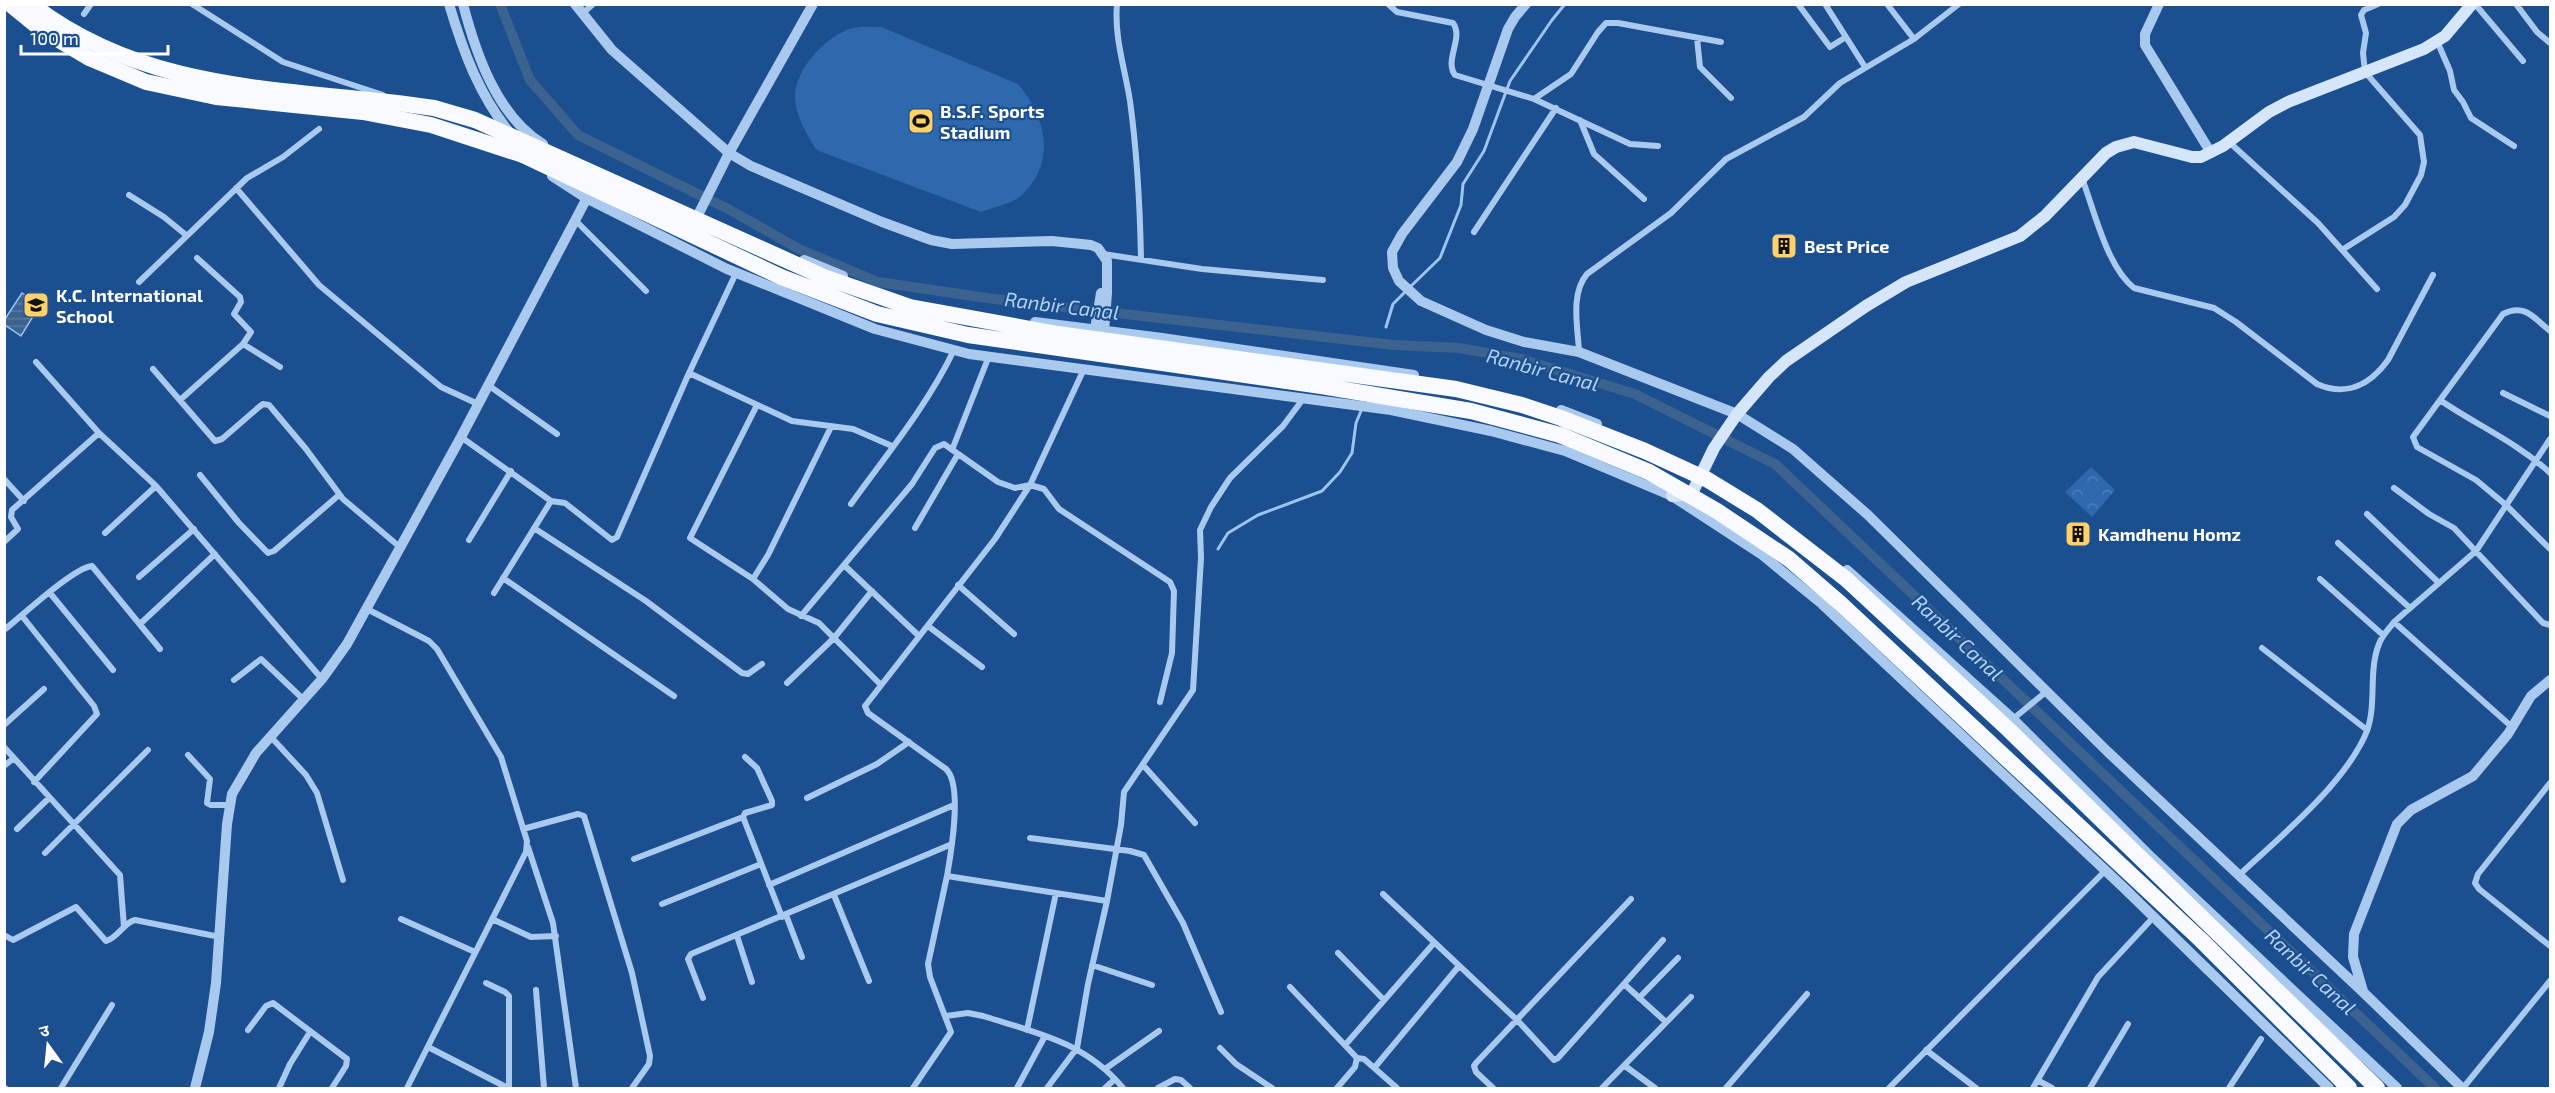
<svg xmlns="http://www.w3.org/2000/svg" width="2555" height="1093" font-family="'Exo 2','Noto Sans Devanagari',sans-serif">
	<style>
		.grass { fill: #2e69ad }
		.park { fill: url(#park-crowns) }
		.water { fill: url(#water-rules); stroke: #9cc4f0; stroke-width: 1.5 }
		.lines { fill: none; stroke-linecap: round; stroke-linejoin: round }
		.stream { stroke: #9cc4f0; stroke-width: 3 }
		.canal { stroke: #3c6290; stroke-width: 10 }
		.minor { stroke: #a9c9ee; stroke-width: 6 }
		.tertiary { stroke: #a9c9ee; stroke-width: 10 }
		.secondary { stroke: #d6e6fa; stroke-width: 12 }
		.trunk { stroke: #f8faff; stroke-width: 16 }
		.trunk-bridge { stroke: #f8faff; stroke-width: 16 }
		.labels { text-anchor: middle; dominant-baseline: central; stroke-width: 4.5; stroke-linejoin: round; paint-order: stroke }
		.poi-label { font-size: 18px; font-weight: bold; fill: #fff; stroke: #1b4f8f; text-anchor: start }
		.water-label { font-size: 20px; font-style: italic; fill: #b5d3f5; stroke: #1b4f8f }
	</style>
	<defs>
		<pattern id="park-crowns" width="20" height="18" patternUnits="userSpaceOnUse" patternTransform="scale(1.5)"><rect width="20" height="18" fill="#2e69ad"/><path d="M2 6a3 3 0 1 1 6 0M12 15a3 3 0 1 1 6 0" fill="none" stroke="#4d80b9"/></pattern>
		<pattern id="water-rules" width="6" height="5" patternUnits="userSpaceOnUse" patternTransform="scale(1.5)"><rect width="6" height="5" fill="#3c6290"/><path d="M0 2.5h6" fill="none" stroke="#597aa1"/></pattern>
	</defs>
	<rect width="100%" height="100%" fill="#1b4f8f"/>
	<path class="grass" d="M881,27L1018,84C1045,116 1057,159 1024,193C1015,203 994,207 981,212L819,151L815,148C806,132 795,115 795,96C796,68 826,35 853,28C861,26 872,27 881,27Z"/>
	<path class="park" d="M2091,467L2115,490L2092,517L2065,492Z"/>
	<path class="water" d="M22,293L40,305L21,336L5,325V319Z"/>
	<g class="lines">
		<path class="stream" d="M1410,287L1440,258L1461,205L1463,184L1484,151L1510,81L1552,20L1565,4
			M1386,327L1393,304L1405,292
			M1218,549L1228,533L1258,515L1322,491L1340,472L1352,453L1356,423L1361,411"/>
		<path class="canal" d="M500,4L530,80L578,135L730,210L799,249L878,282L994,299L1394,345L1459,348L1521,359L1635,394L1775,464L2435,1088"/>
		<path class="minor" d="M192,4L283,62L383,95
			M1117,4C1114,37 1125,69 1130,101C1137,152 1140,207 1141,259
			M1388,4L1397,12L1453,23C1464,38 1444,60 1455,75L1534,99L1630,144L1658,146
			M1798,4L1830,47L1846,37
			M1825,4L1865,67
			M1887,4L1914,39
			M2475,4L2523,61
			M2516,4L2537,32L2550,43
			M84,14L91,4
			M582,14L593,4
			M1697,38L1700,67L1731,98
			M2437,41L2450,71L2454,90L2463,102L2471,118L2514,146
			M1534,99L1571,74L1598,32L1606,23H1618L1721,42
			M1580,120L1594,154L1644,199
			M2229,142L2318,223L2377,289
			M2082,178C2094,210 2107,267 2134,288L2214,308L2236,322L2317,384C2346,397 2370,385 2388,360L2433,275
			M236,188L319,285L441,387L478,404
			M129,195L164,217L186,235
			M576,221L646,291
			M1474,232L1556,108
			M2342,250L2394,217L2405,205L2421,175L2424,162L2420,135L2365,72L2363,53L2366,33L2361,15L2364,10L2378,4
			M1103,254L1202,269L1323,280
			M139,282L247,178L283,157L319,129
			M2550,331C2534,318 2525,303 2503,314L2413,437L2417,447L2476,480L2506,505L2550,549
			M243,344L280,367
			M1579,352C1578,328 1570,294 1587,274L1671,213L1726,159L1804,117L1840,83L1914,39L1959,4
			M36,362L99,433L156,486L322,679
			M153,369L215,441L222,439L259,407L263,404L269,405L306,449L343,499L401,548
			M689,373L792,421L853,429L892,446
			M488,385L557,434
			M2503,393L2550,416
			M180,400L243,344L251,332L234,314L241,302L240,297L197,258
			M2440,400C2476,425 2517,442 2550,473
			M757,405L690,538L753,579L788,609L819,623L881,685
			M461,437L551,501L494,593
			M952,450L989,356
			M200,475L239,523L268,553L274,551L339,495
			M4,479L24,501
			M2394,488L2429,514L2454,528L2543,623L2550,625
			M551,501L565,503L612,540L617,537L689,373L736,273
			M851,504C887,454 927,406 954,350
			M2367,514L2439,583
			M534,528L646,601L742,673L748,674L762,664
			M915,528L958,454
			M105,533L156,486
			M469,540L511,471
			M4,542L18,529L11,517L12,510L99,433
			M2338,543L2410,608
			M845,566L919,636
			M139,577L194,529
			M503,578L674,696
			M753,579L768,555L831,427
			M2320,579L2383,635
			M958,585L1014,634
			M50,593L113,670
			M367,609L429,641L437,649L501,757L527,841L526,852L407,1088
			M22,616L94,706L97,714L34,782
			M801,616L912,484L935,448L944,444L998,482L1015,488L1030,485L1044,489L1059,509L1170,582L1174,591L1172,653L1160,702
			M2394,622L2512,727
			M140,624L215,554
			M928,626L982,667
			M4,630C22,616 73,568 92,566L160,649
			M2262,648L2367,730
			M234,680L261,659L303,699
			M787,683L834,638L872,591
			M2013,719L2047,691
			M4,725L44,689
			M270,736L306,775L317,793L343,880
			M4,747L120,875L124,927
			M188,755L210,779L207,803L211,805H229
			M745,757L757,768L772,801V805L745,813L743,817L782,917
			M1143,765L1195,823
			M4,766L14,758
			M2550,783L2478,874L2475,883L2479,889L2550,946
			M807,798L877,764L909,742
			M17,829L49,798
			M523,829L578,814L584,816L632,973L650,1056L649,1064L632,1088
			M1030,838L1130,851L1144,855L1183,923L1221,1012
			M528,847L553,923L576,1088
			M45,853L148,750
			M634,859L743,817
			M2239,875C2280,837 2346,783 2367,731C2377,703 2368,671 2379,644C2382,635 2389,629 2394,622L2476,551L2550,439
			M947,876C951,853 963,785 946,769L868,713L865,706L995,539L1030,485L1084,369
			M769,885L954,805
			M1383,894L1518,1021L1554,1060L1558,1058L1663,940
			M834,895L869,981
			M662,904L761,864
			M786,915L802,957
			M401,919L475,952
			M492,919L531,937L556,936
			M4,935L13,940L76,907L106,941C118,938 123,923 135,920L220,937
			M737,936L752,982
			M1338,953L1384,1000
			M1092,965L1152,985
			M486,983L505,992L509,996V1088
			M1624,984L1666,1022
			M1290,987L1357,1058L1355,1067L1337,1088
			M536,990L544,1088
			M703,998L688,959L691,954L952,844
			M1639,998L1678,958
			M946,1016L968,1013L983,1016C1037,1033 1085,1042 1123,1088
			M248,1030L266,1006L273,1003L347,1059L346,1066L332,1088
			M1027,1030L1056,893
			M1346,1044L1434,943
			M428,1047L508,1088
			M1220,1048L1236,1064L1272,1088
			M1926,1050L1976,1088
			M1357,1058L1364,1059L1397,1088
			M1625,1066L1655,1088
			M1375,1067L1459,966
			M1105,1069L1159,1031
			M2039,1081L2052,1088
			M4,1088H5
			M61,1088L112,1005
			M279,1088L290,1064L310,1032
			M913,1088L951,1032L930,977L928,964L947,876L1107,901
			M1017,1088L1045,1036
			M1047,1088L1077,1048L1088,984L1107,901L1121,825L1124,792L1193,690L1201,558L1200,530L1211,507L1230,478L1283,426L1303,399
			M1105,1088L1115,1079
			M1158,1088L1175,1079L1181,1080L1190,1088
			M1493,1088L1476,1072L1474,1066L1476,1063L1631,899
			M1602,1088L1691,997
			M1726,1088L1807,994
			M1889,1088L2106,870
			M2033,1088L2098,977L2149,922
			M2090,1088L2128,1024
			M2229,1088L2261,1039
			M2463,1088L2550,981"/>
		<path class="tertiary" d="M449,4C463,51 479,95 510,133
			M463,4C476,54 497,116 543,144
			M575,4L612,50L729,153L751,166L882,222L931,240L952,244L1052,241L1091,245L1098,248L1107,261V293L1104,331
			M1526,4L1515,17L1508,29L1473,129L1457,162L1402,234L1392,252L1393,268L1399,281L1421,301L1486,330L1524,342L1579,352L1737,414L1793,449L1868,515L2108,752L2363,992L2462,1088
			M2159,4L2145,34V45L2211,153
			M552,176L586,198L727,269L875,329L969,354L1391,410L1491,431L1565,451L1672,496L1761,554L1822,604L2124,888L2329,1088
			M699,213L729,153L813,4
			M804,260L843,276
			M1035,322L1162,338L1414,375
			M1095,329L1101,293
			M1561,410L1597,424
			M1847,570L2013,719L2152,858L2397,1088
			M2363,991L2353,957L2354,934L2397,824L2411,810L2473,776L2508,734L2531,696L2550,680
			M195,1088L209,1032L216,983L227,824L232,794L256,753L322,679L347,644L461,437L589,194"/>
		<path class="secondary" d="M1672,496L1688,494L1694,489L1714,448L1737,414L1769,377L1786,361L1866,306L1906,282L2020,236L2045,216L2106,153L2116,147L2134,142L2192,157H2201L2223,146L2269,112L2288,102L2424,49L2445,36L2472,4"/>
		<path class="trunk" d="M10,4L42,30L89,58L146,82L216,97L363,112L431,125L523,155"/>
		<path class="trunk-bridge" d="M31,4C142,90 273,88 405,104L434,108L475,120L824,277L910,307L1058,334L1456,389L1522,405L1561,418L1645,451L1708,480L1757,510L1846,579L2009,730L2377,1088
			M523,155L781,277L877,314L968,335L1321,386L1471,411L1560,435L1649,472L1717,511L1789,559L1841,604L2201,940L2349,1088"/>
	</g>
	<defs>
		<g id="stadium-square" transform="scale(1.35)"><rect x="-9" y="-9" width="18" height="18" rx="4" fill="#ffd166" stroke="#1b4f8f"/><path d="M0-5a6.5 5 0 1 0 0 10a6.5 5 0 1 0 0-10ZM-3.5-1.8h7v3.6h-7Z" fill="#111"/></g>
		<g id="building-square" transform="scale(1.35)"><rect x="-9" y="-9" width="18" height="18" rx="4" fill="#ffd166" stroke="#1b4f8f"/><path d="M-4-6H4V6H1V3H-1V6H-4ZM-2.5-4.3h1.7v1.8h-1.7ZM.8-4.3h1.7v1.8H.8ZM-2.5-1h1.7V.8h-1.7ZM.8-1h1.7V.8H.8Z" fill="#111"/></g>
		<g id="school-square" transform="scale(1.35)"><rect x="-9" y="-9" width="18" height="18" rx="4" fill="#ffd166" stroke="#1b4f8f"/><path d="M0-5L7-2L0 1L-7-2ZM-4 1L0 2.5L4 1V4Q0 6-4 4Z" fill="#111"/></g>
	</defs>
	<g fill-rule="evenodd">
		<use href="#stadium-square" x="921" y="121"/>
		<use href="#building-square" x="1784" y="246"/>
		<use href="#school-square" x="36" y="305"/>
		<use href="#building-square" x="2078" y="534"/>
	</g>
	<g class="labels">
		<g class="poi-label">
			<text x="940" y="111">B.S.F. Sports<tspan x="940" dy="21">Stadium</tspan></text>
			<text x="1804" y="246">Best Price</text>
			<text x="56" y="295">K.C. International<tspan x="56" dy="21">School</tspan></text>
			<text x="2098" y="534">Kamdhenu Homz</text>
		</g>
		<g class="water-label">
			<text transform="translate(1062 305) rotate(7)">Ranbir Canal</text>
			<text transform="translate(1543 369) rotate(15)">Ranbir Canal</text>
			<text transform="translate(1958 637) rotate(43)">Ranbir Canal</text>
			<text transform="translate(2311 971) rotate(43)">Ranbir Canal</text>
		</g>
	</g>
	<rect width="2555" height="1093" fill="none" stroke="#ffffff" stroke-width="12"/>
	<g transform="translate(48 1045) rotate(345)" stroke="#1b4f8f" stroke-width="4.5" paint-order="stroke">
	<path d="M0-4.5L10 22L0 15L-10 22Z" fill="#ffffff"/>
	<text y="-9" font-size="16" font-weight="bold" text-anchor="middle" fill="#ffffff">उ</text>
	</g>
	<path d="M21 45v9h147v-9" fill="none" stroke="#ffffff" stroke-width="3"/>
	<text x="30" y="45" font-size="18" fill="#ffffff" stroke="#1b4f8f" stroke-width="4.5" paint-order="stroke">100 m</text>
</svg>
